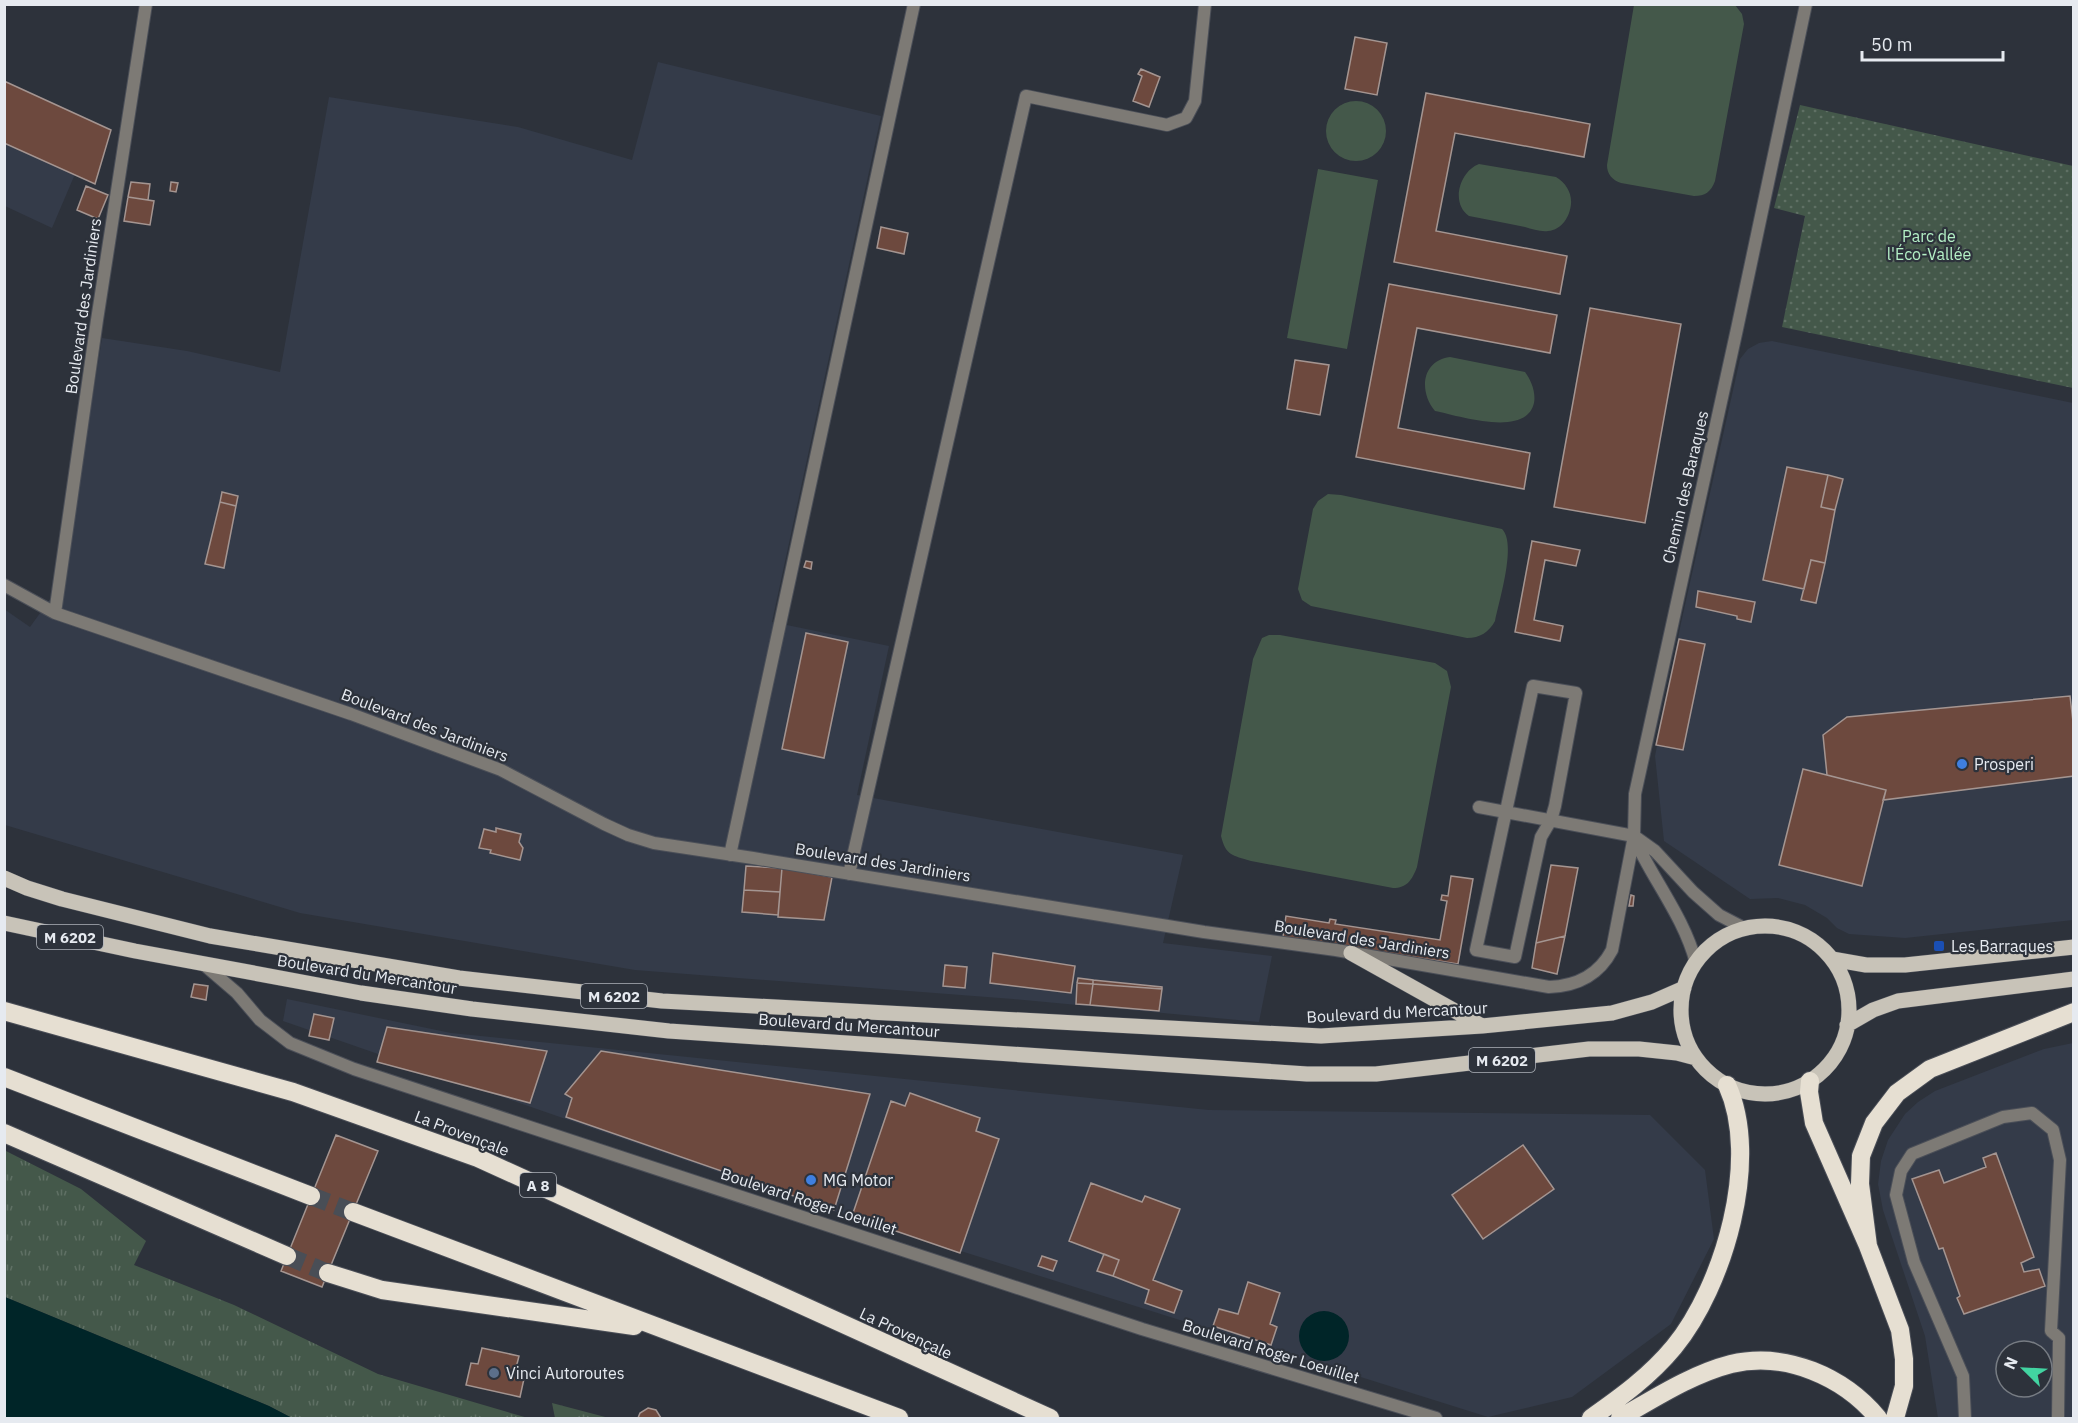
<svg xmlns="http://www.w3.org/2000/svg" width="2078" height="1423" font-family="'IBM Plex Sans',sans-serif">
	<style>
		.built { fill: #343b49; fill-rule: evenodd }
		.grass { fill: url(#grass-tufts) }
		.park { fill: url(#park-dots) }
		.pitch { fill: #44584a }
		.water { fill: #002528 }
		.building { fill: #6d493e; stroke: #a49591; stroke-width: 1.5 }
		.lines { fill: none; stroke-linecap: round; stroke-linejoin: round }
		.highway-tunnel { stroke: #494e56; stroke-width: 18; stroke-dasharray: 18 9; stroke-linecap: butt }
		.street-casing { stroke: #4b4f58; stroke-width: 14 }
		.primary-casing { stroke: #4b4f58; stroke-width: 16 }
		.highway-casing { stroke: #4b4f58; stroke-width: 20 }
		.street { stroke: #7d7a75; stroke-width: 12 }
		.primary { stroke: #c8c3b8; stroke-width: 15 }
		.highway { stroke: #e6dfd2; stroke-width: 18 }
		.shop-dot { fill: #3f7fe0; stroke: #2d323b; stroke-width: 2 }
		.transit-dot { fill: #1a4fb4; stroke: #2d323b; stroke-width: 2 }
		.service-dot { fill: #5c6f8a; stroke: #2d323b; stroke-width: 2 }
		.labels { text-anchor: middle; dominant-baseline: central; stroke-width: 4.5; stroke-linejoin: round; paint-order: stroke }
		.shield { fill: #2d323b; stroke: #aeb3ba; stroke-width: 1.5 }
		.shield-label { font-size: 15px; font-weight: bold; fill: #e6eaf0 }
		.park-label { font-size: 16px; fill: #b4f0c6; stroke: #2d323b }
		.street-label { font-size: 16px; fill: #e6eaf0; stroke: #2d323b }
		.poi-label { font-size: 16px; fill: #e6eaf0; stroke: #2d323b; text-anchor: start }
	</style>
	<defs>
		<pattern id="grass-tufts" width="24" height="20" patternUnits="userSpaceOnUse" patternTransform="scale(1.5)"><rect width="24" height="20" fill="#44584a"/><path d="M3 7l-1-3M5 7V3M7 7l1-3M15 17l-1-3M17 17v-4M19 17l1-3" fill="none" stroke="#5f7064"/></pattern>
		<pattern id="park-dots" width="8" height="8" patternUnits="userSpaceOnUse" patternTransform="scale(1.5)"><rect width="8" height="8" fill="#44584a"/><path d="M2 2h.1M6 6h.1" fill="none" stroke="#5f7064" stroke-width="1.8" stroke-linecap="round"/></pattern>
	</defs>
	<rect width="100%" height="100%" fill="#2d323b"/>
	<path class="built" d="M658,62L881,116L772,622L889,646L857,795L1183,855L1163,943L1272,956L1259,1022L1013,999L635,970L300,913L5,825L4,609L30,627L64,580L102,338L187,351L280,372L329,97L518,127L632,160Z
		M5,143L75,174L52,228L5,206Z
		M1772,341L2073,403V920L1905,938L1849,934L1837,928L1827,918L1805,905L1778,898L1750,899L1664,841L1655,756L1681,623L1740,359L1748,349L1759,343Z
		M287,999L451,1033L1209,1110L1650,1115L1705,1170L1714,1239L1671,1324L1572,1397L1488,1417L808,1203L283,1021Z
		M2073,1043V1418H1938L1925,1336L1883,1210L1878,1184L1881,1161L1888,1140L1905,1114L1918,1102L1935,1091L2044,1049ZM2006,1351H2042V1387H2006Z"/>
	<path class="grass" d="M4,1150L81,1189L146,1241L134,1265L234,1305L378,1374L528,1418H292L269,1406L5,1297Z
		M552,1403L609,1418H555Z"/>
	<path class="park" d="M1800,105L2073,166V388L1782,327L1805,216L1774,208Z"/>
	<path class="pitch" d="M1735,5L1742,14L1744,24L1715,181C1711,192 1705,196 1694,196L1621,183C1612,180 1607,174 1607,165L1634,5Z
		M1326 131a30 30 0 1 1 60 0a30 30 0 1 1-60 0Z
		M1479,164L1556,177C1566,183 1572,193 1571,204C1570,216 1562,230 1548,231C1541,232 1532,229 1525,227C1507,223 1488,220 1469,216C1450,203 1460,171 1479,164Z
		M1318,169L1378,180L1347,349L1287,338Z
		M1450,357L1525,372C1531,380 1536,392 1534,403C1526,438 1460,416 1435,411C1419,392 1421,361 1450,357Z
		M1328,494L1341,495L1502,529C1517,543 1499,601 1495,621C1489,632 1480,638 1467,638L1311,606L1302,600L1298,589L1313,509L1318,501Z
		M1269,635H1280L1435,663L1447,671L1451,687L1417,867C1412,880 1407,888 1393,888L1251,861C1232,855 1226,856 1221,836L1253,659L1262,638Z"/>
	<path class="water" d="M5,1297L269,1406L292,1418H5Z
		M1299 1336a25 25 0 1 1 50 0a25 25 0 1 1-50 0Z"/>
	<path class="building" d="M1355,37L1387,43L1377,95L1345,89Z
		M1141,69L1160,77L1149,107L1133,101L1142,76L1138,74Z
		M4,81L111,130L95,184L4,143Z
		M1426,93L1590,124L1584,157L1455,133L1436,231L1567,256L1560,294L1394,262Z
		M131,182L150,184L148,200L128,197Z
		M171,182L178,183L176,192L170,191Z
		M86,186L108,195L98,219L77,210Z
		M128,197L154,201L150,225L124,221Z
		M881,227L908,233L904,254L877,248Z
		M1389,284L1557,315L1550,353L1417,328L1398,428L1530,453L1524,489L1356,457Z
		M1590,308L1681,324L1645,523L1554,507Z
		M1295,360L1329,365L1320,415L1287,409Z
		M1787,467L1828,475L1821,507L1835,510L1825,563L1811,560L1804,589L1763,580Z
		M1828,475L1843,479L1835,510L1821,507Z
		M222,492L238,496L236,506L220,502Z
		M220,502L236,506L224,568L205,564Z
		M1532,541L1580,550L1576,566L1545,560L1534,620L1563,626L1560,641L1515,632Z
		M1811,560L1825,563L1816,603L1801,600Z
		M806,561L812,562L811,569L804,567Z
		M1698,591L1755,602L1751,622L1737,619V616L1696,607Z
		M806,633L848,642L824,758L782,749Z
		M1679,639L1705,644L1683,750L1656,745Z
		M2070,696L2074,730V776L1883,800L1886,790L1827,775L1823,735L1847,717Z
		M1803,769L1886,790L1862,886L1779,865Z
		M496,828L521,834L519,842L523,848L520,860L490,853L491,850L479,848L484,829L496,832Z
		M1551,865L1578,868L1565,936L1536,943Z
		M746,866L782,868L780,892L744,890Z
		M782,868L832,877L824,920L778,917Z
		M1451,876L1473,879L1458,964L1283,937L1286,916L1329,923L1330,919L1336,920L1335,924L1440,940L1447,901L1441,900L1442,895L1448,896Z
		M744,890L780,892L778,915L742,912Z
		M1631,895L1634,896L1633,906H1629Z
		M1565,936L1557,974L1532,968L1536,943Z
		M993,953L1075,966L1071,993L990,983Z
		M945,965L967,967L965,988L943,986Z
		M1078,978L1093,980V984L1077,983Z
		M1093,980L1162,987V989L1093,984Z
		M1077,983L1093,984L1090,1005L1076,1004Z
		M194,984L208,986L206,1000L191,997Z
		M1093,984L1162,989L1159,1011L1090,1005Z
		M314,1014L334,1018L329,1040L309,1036Z
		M387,1027L547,1051L530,1103L377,1062Z
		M601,1051L870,1094L834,1210L566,1117L572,1098L565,1094Z
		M910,1093L980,1118L976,1131L999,1139L960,1253L852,1216L891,1101L905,1106Z
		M336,1135L378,1151L322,1287L281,1271Z
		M1523,1145L1554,1189L1483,1239L1452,1195Z
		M1996,1153L2034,1257L2021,1263L2024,1272L2039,1269L2045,1286L1964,1314L1957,1298L1960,1296L1943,1248L1939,1249L1912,1179L1939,1170L1944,1183L1986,1167L1983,1158Z
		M1091,1183L1142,1202L1145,1196L1180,1209L1153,1280L1182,1291L1174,1313L1145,1303L1149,1290L1113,1276L1119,1260L1069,1241Z
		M1104,1254L1119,1260L1113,1276L1097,1271Z
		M1042,1256L1057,1261L1053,1271L1038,1266Z
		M1248,1282L1280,1293L1270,1324L1277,1327L1271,1345L1213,1326L1219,1309L1238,1314Z
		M482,1348L519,1356L515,1372L525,1374L520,1397L466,1385L471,1363L478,1364Z
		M648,1408L656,1410L661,1418H638L640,1413Z"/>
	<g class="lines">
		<path class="highway-tunnel" d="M311,1196L353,1212
			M287,1256L328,1273"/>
		<g class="street-casing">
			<path id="street" d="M4,585L55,613L351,714L501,770L604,824L628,835L654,843L753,858L1204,932L1336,950L1549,987C1577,986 1599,975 1612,950L1634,836L1635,794L1737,329L1806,4
				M55,613L97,320L146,4
				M1533,686L1576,693L1555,806L1551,820L1541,837L1515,957L1476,950Z
				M1479,807L1634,836L1655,851L1693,892L1719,915L1744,928
				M1634,838C1653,880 1684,917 1696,963
				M730,855L914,4
				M849,874L1026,96L1167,125L1186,118L1195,101L1205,4
				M202,963L237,993L260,1020L290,1043L354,1069L1142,1329L1436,1418
				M1965,1418L1963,1376L1914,1262L1896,1195L1901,1171L1912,1154L2003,1117L2032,1113L2053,1130L2060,1160L2051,1331L2059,1338L2058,1418"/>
		</g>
		<g class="primary-casing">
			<path id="primary" d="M4,878L27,888L62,899L210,936L459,978L662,1001L1321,1036L1482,1026L1612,1013L1652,1002L1684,988
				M4,923L135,951L361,993L472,1009L669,1031L1307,1074H1376L1589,1049H1639L1677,1053L1696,1058
				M1681 1010a84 84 0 1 1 168 0a84 84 0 1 1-168 0Z
				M1351,953L1482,1026
				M1832,959L1866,965H1905L2074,947
				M1847,1025L1873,1010L1898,1001L2074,979"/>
		</g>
		<g class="highway-casing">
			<path id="highway" d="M4,1011L293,1092L478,1158L1050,1418
				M4,1077L311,1196
				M1810,1081L1809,1092L1814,1123L1868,1246L1900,1330L1904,1359V1386L1895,1418
				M4,1133L287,1256
				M353,1212L899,1418
				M1868,1246L1860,1184L1861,1156L1874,1123L1897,1093L1930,1069L2074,1012
				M328,1273L382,1290L634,1326
				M1591,1418C1621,1397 1650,1376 1674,1347C1724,1286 1761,1159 1727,1085
				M1620,1418C1655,1398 1692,1374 1731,1364C1786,1351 1844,1377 1878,1418"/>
		</g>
		<use href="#street" class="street"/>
		<use href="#primary" class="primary"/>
		<use href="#highway" class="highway"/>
	</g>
	<g class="shop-dot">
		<circle cx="1962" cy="764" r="6"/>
		<circle cx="811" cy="1180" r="6"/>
	</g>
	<rect class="transit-dot" x="1933" y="940" width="12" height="12" rx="3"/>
	<circle class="service-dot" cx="494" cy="1373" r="6"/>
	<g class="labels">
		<g class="shield">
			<rect x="37" y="925" width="66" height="24" rx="4.5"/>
			<rect x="581" y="984" width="66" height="24" rx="4.5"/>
			<rect x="1469" y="1048" width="66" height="24" rx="4.5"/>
			<rect x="520" y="1173" width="36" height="24" rx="4.5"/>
		</g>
		<g class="shield-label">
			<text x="70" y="937">M 6202</text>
			<text x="614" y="996">M 6202</text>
			<text x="1502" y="1060">M 6202</text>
			<text x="538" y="1185">A 8</text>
		</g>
		<g class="park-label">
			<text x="1929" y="236">Parc de<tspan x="1929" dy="18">l'Éco-Vallée</tspan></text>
		</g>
		<g class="street-label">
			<text transform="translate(83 306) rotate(-82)">Boulevard des Jardiniers</text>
			<text transform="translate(1685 487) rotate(-77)">Chemin des Baraques</text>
			<text transform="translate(425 725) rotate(21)">Boulevard des Jardiniers</text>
			<text transform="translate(883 862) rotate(9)">Boulevard des Jardiniers</text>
			<text transform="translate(1362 939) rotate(9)">Boulevard des Jardiniers</text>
			<text transform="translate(367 974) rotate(9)">Boulevard du Mercantour</text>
			<text transform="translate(1397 1012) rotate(-3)">Boulevard du Mercantour</text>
			<text transform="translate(849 1025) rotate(4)">Boulevard du Mercantour</text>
			<text transform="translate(462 1133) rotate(21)">La Provençale</text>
			<text transform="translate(809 1201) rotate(18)">Boulevard Roger Loeuillet</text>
			<text transform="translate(906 1333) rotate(25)">La Provençale</text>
			<text transform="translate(1271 1351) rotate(17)">Boulevard Roger Loeuillet</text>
		</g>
		<g class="poi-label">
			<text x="1974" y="764">Prosperi</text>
			<text x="1951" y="946">Les Barraques</text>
			<text x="823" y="1180">MG Motor</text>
			<text x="506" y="1373">Vinci Autoroutes</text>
		</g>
	</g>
	<rect width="2078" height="1423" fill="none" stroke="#e6eaf0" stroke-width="12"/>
	<g transform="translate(2024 1369) rotate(294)"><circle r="28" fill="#2d323b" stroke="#777c83" stroke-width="1.5"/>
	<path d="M0-4.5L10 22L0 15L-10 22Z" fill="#42d4a1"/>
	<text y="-9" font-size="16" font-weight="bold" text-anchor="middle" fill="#e6eaf0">N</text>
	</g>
	<path d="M1862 51v9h141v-9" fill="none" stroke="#e6eaf0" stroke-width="3"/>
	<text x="1871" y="51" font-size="18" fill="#e6eaf0" stroke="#2d323b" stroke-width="4.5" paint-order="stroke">50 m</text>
</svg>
